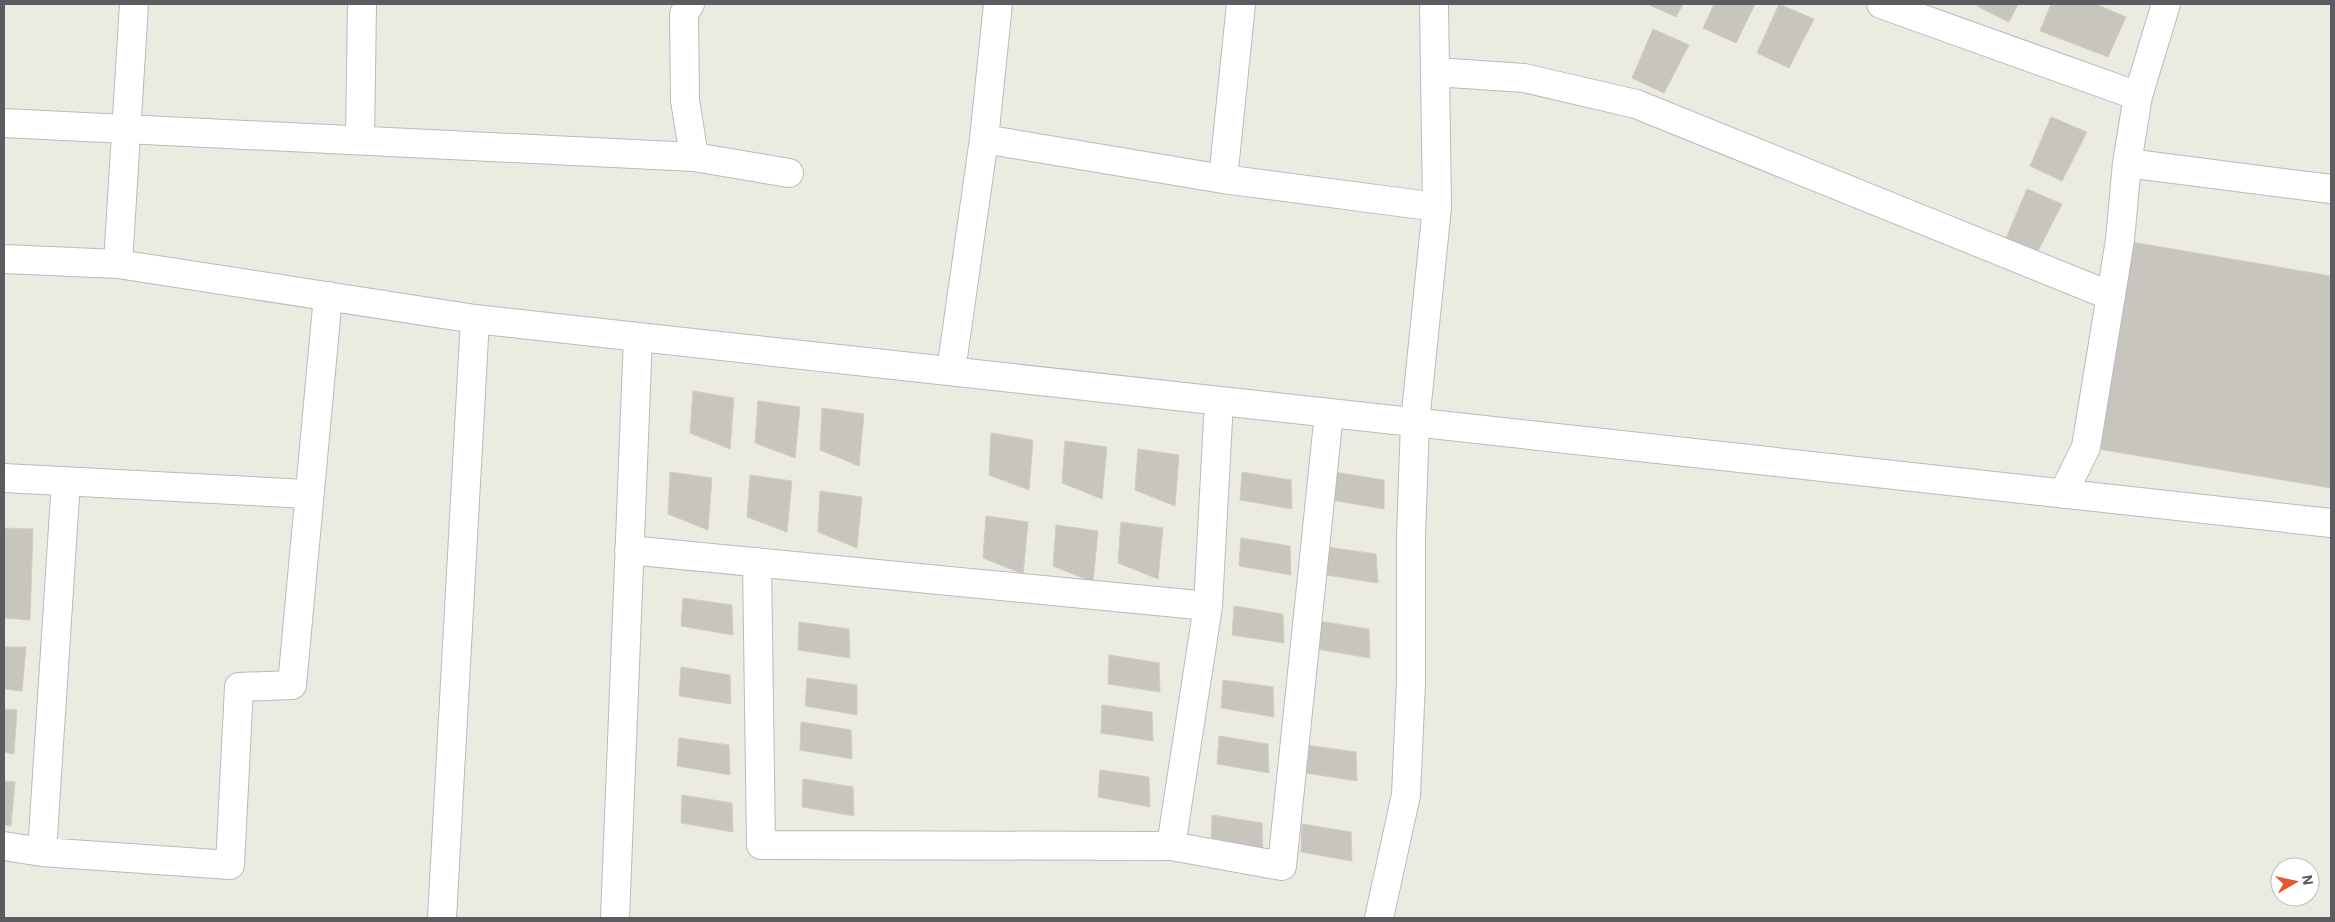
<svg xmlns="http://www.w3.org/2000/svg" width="2335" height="922" font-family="'IBM Plex Sans',sans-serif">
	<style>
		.building { fill: #c8c5be; stroke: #d1cec0 }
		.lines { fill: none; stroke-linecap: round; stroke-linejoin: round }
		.minor-casing { stroke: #b9bac0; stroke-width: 30 }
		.minor { stroke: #fff; stroke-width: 28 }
	</style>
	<rect width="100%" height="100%" fill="#ecebe1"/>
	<path class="building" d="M1647,4H1683L1676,17Z
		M1714,4H1755L1736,43L1703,28Z
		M1779,4L1814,19L1789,68L1757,53Z
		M1979,4H2018L2009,22L1977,6Z
		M2051,4H2095L2126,17L2108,57L2040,31Z
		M1653,29L1689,45L1664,93L1632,78Z
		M2051,117L2087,132L2062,181L2030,166Z
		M2027,189L2062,204L2037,253L2006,238Z
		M2120,240L2331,276V488L2086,447Z
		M693,391L734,398L730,449L690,433Z
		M758,401L800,407L795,458L755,443Z
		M822,408L864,414L859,466L820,450Z
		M991,433L1033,440L1029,490L989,475Z
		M1065,441L1107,447L1102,499L1062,483Z
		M1138,449L1179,455L1175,506L1135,490Z
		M670,472L712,478L708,530L668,514Z
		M1242,472L1291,480L1292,509L1240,500Z
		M1334,472L1384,480V509L1332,500Z
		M750,475L792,481L787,532L747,517Z
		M820,491L862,497L857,548L818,532Z
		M986,516L1028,522L1023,574L983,558Z
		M1121,522L1163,528L1158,579L1118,563Z
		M1056,525L1098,531L1093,582L1053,566Z
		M4,528L33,529L30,620L4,618Z
		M1241,538L1290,546L1291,575L1239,566Z
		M1327,547L1376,554L1378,583L1326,575Z
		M683,598L732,605L733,635L681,626Z
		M1234,606L1283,614L1284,643L1232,635Z
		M1319,621L1369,629L1370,658L1317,649Z
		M799,622L849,629L850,658L798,650Z
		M4,647H26L22,691L4,689Z
		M1109,655L1159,663L1160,692L1108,684Z
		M681,667L730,675L731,704L679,696Z
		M807,678L857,685V715L805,706Z
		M1223,680L1273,687L1274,717L1221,708Z
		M1102,705L1152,712L1153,741L1101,733Z
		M4,709L17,710L14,754L4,752Z
		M801,722L851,730L852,759L800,750Z
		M1219,736L1268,744L1269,773L1217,764Z
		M679,738L729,745L730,775L677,766Z
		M1306,745L1356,752L1357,781L1305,773Z
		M1100,770L1149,777L1150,807L1098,797Z
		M803,779L853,787L854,816L802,807Z
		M4,781L15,782L11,826L4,825Z
		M682,795L732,803L733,832L681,823Z
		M1212,815L1262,823L1263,852L1211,843Z
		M1302,824L1351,832L1352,861L1301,852Z"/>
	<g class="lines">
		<g class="minor-casing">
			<path id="minor" d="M690,4L684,14L685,100L694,157L789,173
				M1881,4L2138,96
				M1435,72L1524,78L1636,104L2111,296
				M4,123L694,157
				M984,139L1223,179L1241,4
				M360,140L362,4
				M2127,163L2138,96L2166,4
				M1223,179L1437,207
				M4,259L118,264L475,319L2331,523
				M118,264L134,4
				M951,371L984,139L998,4
				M1219,401L1208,606L1171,846L1282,866L1329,413
				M4,478L308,494
				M2063,494L2086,447L2120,240L2127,163L2331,189
				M629,550L1208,606
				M757,562L761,845L1171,846
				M4,846L42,852L230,865L239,687L292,685L328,296
				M42,852L66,481
				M442,918L475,319
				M615,918L638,337
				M1379,918L1406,795L1411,682V536L1415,422L1437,207L1434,4"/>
		</g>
		<use href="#minor" class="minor"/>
	</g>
	<rect width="2335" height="922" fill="none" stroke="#5a5c62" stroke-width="10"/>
	<g transform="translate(2295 882) rotate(81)"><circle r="24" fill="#ffffff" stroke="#bdbec0"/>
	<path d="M0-4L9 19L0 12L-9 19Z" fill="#e4572f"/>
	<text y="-8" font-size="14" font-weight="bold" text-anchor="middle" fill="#5a5c62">N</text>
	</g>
</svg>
